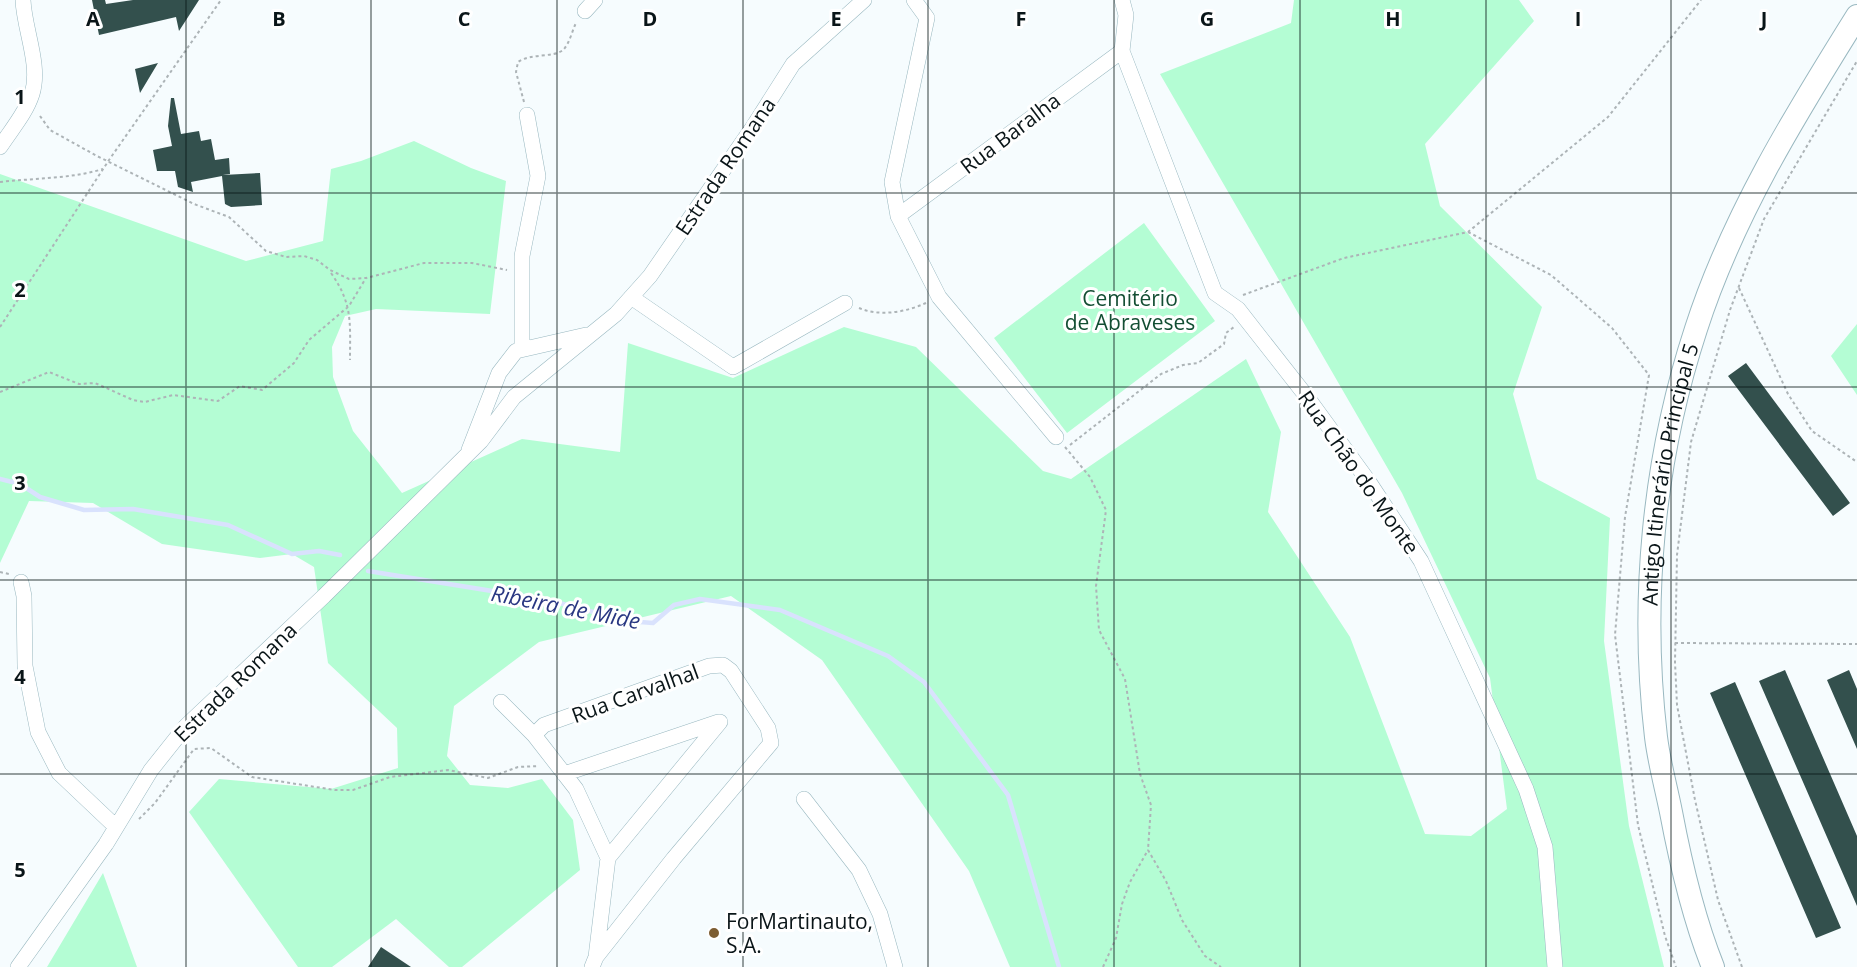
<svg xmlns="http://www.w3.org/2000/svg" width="1857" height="967" font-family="'Open Sans',sans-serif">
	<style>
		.green { fill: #b4fdd4 }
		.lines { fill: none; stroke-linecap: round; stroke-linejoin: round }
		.stream { stroke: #d9e2fd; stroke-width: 4.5 }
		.building { fill: #33504d }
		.minor-casing { stroke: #99b8c0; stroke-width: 16 }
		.highway-casing { stroke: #99b8c0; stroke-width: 24 }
		.path { stroke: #adb4b7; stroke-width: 2; stroke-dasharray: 3 3; stroke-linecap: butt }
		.minor { stroke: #fff; stroke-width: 15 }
		.highway { stroke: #fff; stroke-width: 22 }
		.grid { fill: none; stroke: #0a1518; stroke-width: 1.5; stroke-opacity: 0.55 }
		.poi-dot { fill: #7c5d32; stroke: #fff; stroke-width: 2 }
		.labels { text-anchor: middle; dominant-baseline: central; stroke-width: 6; stroke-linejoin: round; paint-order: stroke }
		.street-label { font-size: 21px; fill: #0a1518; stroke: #fff }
		.park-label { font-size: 21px; fill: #134e33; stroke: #fff }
		.poi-label { font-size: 21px; fill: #0a1518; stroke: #fff; text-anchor: start }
		.water-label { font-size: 22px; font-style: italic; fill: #293782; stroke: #fff }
		.grid-label { font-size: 20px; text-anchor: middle; font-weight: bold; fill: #0a1518; stroke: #fff; stroke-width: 6; stroke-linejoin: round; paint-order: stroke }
	</style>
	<rect width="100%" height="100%" fill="#f6fcfe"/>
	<path class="green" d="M1294,0H1519L1534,21L1425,144L1440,206L1542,307L1513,394L1537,479L1610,518L1604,641L1629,826L1664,967H1010L969,871L822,660L731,596L539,642L454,706L447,756L470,785L508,788L542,779L573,820L580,870L462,967H449L396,919L332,967H298L189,812L219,779L331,789L398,768L397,728L328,663L314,567L292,554L260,558L162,544L93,503L29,501L0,563V174L246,261L323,241L331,169L361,161L414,141L471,168L506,181L490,314L376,309L345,316L332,347L333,377L353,431L402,493L522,439L620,452L628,343L733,378L844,327L916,347L1043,471L1071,479L1246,359L1281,432L1268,512L1350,637L1425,834L1471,836L1507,809L1490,678L1402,493L1160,74L1291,23Z
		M1144,223L1215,321L1067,433L994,338Z
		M1857,324V395L1831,356Z
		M103,873L137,967H47Z"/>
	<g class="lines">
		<path class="stream" d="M0,479L20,484L40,497L84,510L133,509L228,525L292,554L319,551L340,555
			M368,571L548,600L627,621L653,623L674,605L700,599L780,610L888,656L924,682L1008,795L1059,967"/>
	</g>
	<path class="building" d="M92,0H105L106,4L133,0H199L179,31L176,17L99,35Z
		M158,63L140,93L135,69Z
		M171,98H174L181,134L199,131L201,141L211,139L215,160L229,158L230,174L223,175L260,173L262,205L231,207L225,204L222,176L191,182L193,192L178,187L175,171H157L153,150L172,146L168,126Z
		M1746,363L1850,503L1833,516L1728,376Z
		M1785,670L1857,836V906L1759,681Z
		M1849,670L1857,689V749L1827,680Z
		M1735,682L1841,928L1816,938L1710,693Z
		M381,947L411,967H368Z"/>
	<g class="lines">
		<g class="minor-casing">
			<path id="minor" d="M914,0L927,18L892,182L898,216L939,297L1056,437
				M1122,0L1126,15L1122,51L1215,293L1238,309L1307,397L1369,482L1421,561L1526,789L1545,847L1555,967
				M585,11L595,0
				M0,147C11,130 26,113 32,94C41,65 24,29 23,0
				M898,216L1122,51
				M631,297L733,367L845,303
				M522,349V256L538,176L527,115
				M469,450L499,373L516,351L586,335
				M21,582L24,596L25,666L38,732L59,773L116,827
				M501,702L534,735
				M564,774L718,722
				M804,799L859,870L880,914L895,967
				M608,858L720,722
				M18,967L106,844L151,770L186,726L324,596L481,441L514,397L616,314L650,276L753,127L793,64L864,0
				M592,967L596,957L674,858L771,743L768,728L731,671L723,665L709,666L544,725L534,735L576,789L608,858L596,957"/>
		</g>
		<g class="highway-casing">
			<g id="highway">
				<path id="s1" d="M1713,967C1693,917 1681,865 1671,812C1666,787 1659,762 1656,737C1640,601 1653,460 1696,329C1732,217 1795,115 1857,16"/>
			</g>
		</g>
		<path class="path" d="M524,102L516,72L518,62C530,53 556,58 564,49C570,42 572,31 576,23
			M40,116L50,130L97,156L194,204L229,217L266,251L286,257L304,256L317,260L330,270L349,279L366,278L424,263H472L507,270
			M0,182C35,178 70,179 103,169
			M1468,232L1551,275L1612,328L1649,375L1625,517L1615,635L1638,825L1665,936L1676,967
			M331,273C353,304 350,323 350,360
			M1739,288L1788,394L1812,431L1857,462
			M1243,295L1344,258L1468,232L1608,117L1701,0
			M859,308C880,317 906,312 926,303
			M0,327L109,160L221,0
			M0,392L49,372L79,384L95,383L133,400L145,402L173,395L218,401L240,386L262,390L294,363L309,340L349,306L366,278
			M1070,445L1161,374L1183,365L1198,363L1224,344L1226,333L1234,327
			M1065,447L1090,477L1106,510L1096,586L1099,630L1125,679L1140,774L1151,805L1148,850L1166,881L1182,920L1205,956L1221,967
			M0,572L9,574
			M1675,643L1857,644
			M139,819L155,803L194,749L211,748L252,777L335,790H353L390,777L448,770L488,778L518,767L539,766
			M1103,967L1116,938L1122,904L1130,882L1148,850
			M1742,967L1718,900L1695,800L1677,705L1675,662L1677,555L1691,442L1730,310L1764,219L1857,61"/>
		<use href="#minor" class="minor"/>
		<use href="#highway" class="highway"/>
	</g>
	<path class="grid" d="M186,0V967M371,0V967M557,0V967M743,0V967M928,0V967M1114,0V967M1300,0V967M1486,0V967M1671,0V967M0,193H1857M0,387H1857M0,580H1857M0,774H1857"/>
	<circle class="poi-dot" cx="714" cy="933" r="6"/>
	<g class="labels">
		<g class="street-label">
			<text transform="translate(1010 133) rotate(-37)">Rua Baralha</text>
			<text transform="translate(725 166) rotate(-56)">Estrada Romana</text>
			<text transform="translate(1359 472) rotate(55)">Rua Chão do Monte</text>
			<text stroke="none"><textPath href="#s1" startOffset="502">Antigo Itinerário Principal 5</textPath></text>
			<text transform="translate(235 682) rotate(-44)">Estrada Romana</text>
			<text transform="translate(635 693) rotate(-20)">Rua Carvalhal</text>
		</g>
		<g class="park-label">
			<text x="1130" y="298">Cemitério<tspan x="1130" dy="24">de Abraveses</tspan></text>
		</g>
		<g class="poi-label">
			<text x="726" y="921">ForMartinauto,<tspan x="726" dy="24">S.A.</tspan></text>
		</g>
		<g class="water-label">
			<text transform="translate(566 606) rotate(11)">Ribeira de Mide</text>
		</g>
	</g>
	<g class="grid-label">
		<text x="93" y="26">A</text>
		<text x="279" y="26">B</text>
		<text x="464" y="26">C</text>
		<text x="650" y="26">D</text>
		<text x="836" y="26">E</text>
		<text x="1021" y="26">F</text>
		<text x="1207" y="26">G</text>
		<text x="1393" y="26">H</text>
		<text x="1578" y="26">I</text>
		<text x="1764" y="26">J</text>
		<text x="20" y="104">1</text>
		<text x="20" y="297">2</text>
		<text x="20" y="490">3</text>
		<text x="20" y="684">4</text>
		<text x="20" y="877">5</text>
	</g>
</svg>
